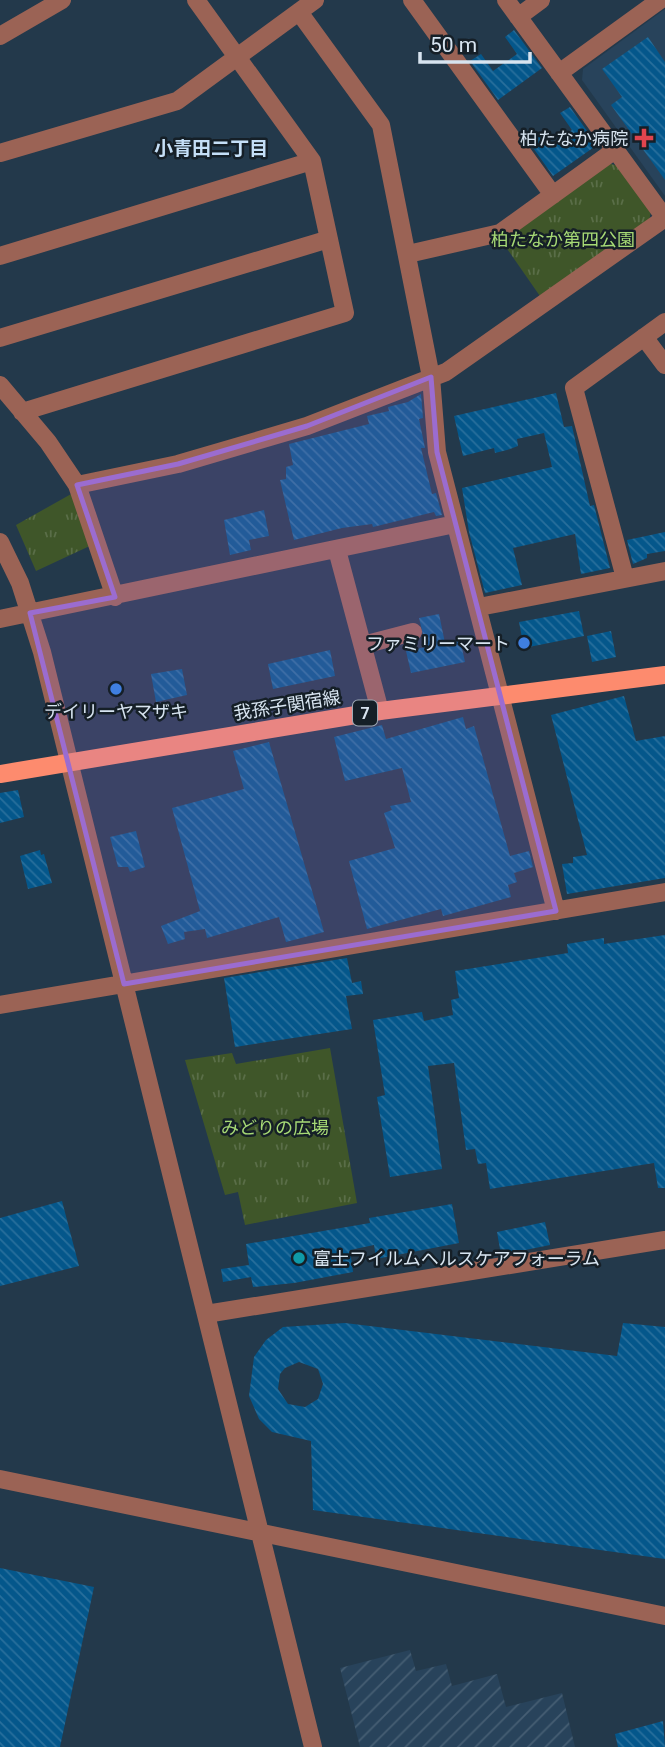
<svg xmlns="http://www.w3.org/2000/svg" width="665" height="1747" font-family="Roboto,'Noto Sans JP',sans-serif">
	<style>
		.built { fill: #28435b }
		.industrial { fill: url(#industrial-furrows) }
		.grass { fill: url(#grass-tufts) }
		.building { fill: url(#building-back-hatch); fill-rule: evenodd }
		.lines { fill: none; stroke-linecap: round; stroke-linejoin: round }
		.minor { stroke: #9b6355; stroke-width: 18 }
		.major { stroke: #fd8b6e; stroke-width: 18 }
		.marked { fill: #9b6cd0; fill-opacity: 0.2; stroke: #9b6cd0; stroke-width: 5; stroke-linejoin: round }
		.health-dot { fill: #e0444e; stroke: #151f27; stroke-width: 2.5 }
		.shop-dot { fill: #3f7fe0; stroke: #151f27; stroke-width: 2.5 }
		.culture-dot { fill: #0f9aa8; stroke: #151f27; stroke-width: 2.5 }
		.labels { text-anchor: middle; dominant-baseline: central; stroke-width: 5; stroke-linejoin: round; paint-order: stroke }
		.shield { fill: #151f27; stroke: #9da9b4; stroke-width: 2 }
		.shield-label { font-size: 16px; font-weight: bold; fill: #d7e4f0 }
		.poi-label { font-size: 18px; fill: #d7e4f0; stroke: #151f27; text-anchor: end }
		.park-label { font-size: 18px; fill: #a6d975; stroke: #151f27 }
		.street-label { font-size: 18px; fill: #d7e4f0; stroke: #151f27 }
		.neighbourhood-label { font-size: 19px; font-weight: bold; fill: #c5dff7; stroke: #151f27 }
	</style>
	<defs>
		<pattern id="industrial-furrows" width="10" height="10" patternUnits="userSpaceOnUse" patternTransform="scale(1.75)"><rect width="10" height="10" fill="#28435b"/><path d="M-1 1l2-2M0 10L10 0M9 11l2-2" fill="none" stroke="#465e73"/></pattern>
		<pattern id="grass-tufts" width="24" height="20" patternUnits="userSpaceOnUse" patternTransform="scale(1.75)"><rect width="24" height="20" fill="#3f5629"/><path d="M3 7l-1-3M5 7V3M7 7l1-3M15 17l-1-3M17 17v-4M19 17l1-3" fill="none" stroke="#5a6e48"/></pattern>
		<pattern id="building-back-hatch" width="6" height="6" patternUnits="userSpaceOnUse" patternTransform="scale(1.75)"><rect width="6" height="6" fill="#04578b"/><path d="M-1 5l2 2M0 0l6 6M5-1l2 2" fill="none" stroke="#286f9c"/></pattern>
	</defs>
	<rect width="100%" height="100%" fill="#23394b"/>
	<path class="built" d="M665,9V196L582,80L583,69Z"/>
	<path class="industrial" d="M410,1650L416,1671L446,1664L452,1686L497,1674L506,1707L562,1693L575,1747H360L340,1668Z"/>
	<path class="grass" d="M607,163L619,166L651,210L649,222L542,299L501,240Z
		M73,493L94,544L36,571L16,525Z
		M330,1048L357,1203L245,1225L238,1192L225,1195L185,1060L232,1053L236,1064Z"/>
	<path class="building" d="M514,30L542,68L498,100L470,61L481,54L493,71L517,54L505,37Z
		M648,37L665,62V180L611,105L622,97L602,69Z
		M570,107L597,145L553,176L526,138L536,131L548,148L572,130L560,113Z
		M556,393L564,427L572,426L590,506L594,505L610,568L581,574L575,534L513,548L522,585L485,593L469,532L462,488L552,467L544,433L517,439L518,446L507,450L495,453L494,448L463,456L454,416Z
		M421,394L423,418L419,419L425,448H421L432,494L436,493L442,515L436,516L434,512L373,527L372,524L342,528L294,540L280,480L286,479V467L293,465L289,444L369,424L367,416L389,411L388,407L408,402Z
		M264,510L269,536L249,540L251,550L230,555L224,520Z
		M665,532V551L647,554V558L633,564L627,540Z
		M579,611L584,636L524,648L519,622Z
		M439,614L445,643L460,639L465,662L411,673L406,651L426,647L419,618Z
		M611,631L616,657L592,662L587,636Z
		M330,650L335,676L273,689L268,664Z
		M182,669L187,695L156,702L151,674Z
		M624,696L636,741L665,736V878L567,894L562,864L573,863V857L587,855L551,715Z
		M463,717L466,729L474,726L510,856L529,851L533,867L514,873L517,882L508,885L511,897L443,916L441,909L367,929L349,861L395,848L384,813L392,810L390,806L411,802L402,768L345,781L334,737L382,725L386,739Z
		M269,742L324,932L286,942L279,917L207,938L205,929L184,932L185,939L168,944L161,926L200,911L172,808L244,789L233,751Z
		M18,790L24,817L0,823V793Z
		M136,831L145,867L130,872L128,867H118L110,837Z
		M40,850L41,855L44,854L52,883L28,889L20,856Z
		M665,935V1188H658L654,1163L490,1189L486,1163L478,1164L475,1149L466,1150L454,1063L428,1066L442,1169L390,1177L377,1097L385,1095L373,1020L422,1012L424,1021L453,1015L451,1000L459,998L455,971L568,953L567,944L604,938V944Z
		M347,958L352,983L361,981L363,994L346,996L352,1029L235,1047L224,978Z
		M62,1201L79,1266L0,1286V1218Z
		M452,1204L459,1243L376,1259L374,1245L350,1250L353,1272L294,1283L253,1287L251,1277L223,1282L221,1269L249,1265L246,1244L370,1223L369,1218Z
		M545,1222L550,1245L501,1255L497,1232Z
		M345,1323L617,1356L623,1323L665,1327V1559L313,1510L311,1441L272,1432L259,1419L249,1396L254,1357L266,1340L283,1327ZM299,1362L318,1369L323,1384L318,1399L305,1407L288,1404L278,1389L280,1374L285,1368Z
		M0,1568L94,1587L60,1747H0Z
		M663,1721L665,1747H618L615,1734Z"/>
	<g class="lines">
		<path class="minor" d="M412,0L553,195
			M299,12L381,125L431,377L437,452L556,911
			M518,17L541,0
			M0,36L62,0
			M559,73L660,0
			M0,153L177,101L315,0
			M408,254L500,233L615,150
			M0,256L312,161
			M644,337L665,365
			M0,338L329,239
			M0,385L48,442L77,485L115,597
			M22,412L345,313L312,161L196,0
			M77,485L178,464L307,426L446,372L665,218L506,0
			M0,542L20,583L42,652L313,1747
			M337,550L380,711
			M625,578L574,388L665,322
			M479,607L665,571
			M0,619L455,524
			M363,645L413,632
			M0,1005L665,892
			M206,1314L665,1240
			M0,1479L665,1616"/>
		<path class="major" d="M0,774L380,711L665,675"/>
	</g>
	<path class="marked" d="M431,377L437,452L556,911L124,984L30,613L115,597L77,485L178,464L307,426Z"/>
	<path class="health-dot" d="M640.5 127.5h7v7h7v7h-7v7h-7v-7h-7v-7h7z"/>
	<g class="shop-dot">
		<circle cx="524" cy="643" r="7"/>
		<circle cx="116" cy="689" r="7"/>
	</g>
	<circle class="culture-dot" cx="299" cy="1258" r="7"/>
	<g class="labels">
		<rect class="shield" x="353" y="700.5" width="24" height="25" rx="5"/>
		<g class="shield-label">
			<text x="365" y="713">7</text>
		</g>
		<g class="poi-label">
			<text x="628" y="138">柏たなか病院</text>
			<text x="510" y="643">ファミリーマート</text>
			<text x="116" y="711" text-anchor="middle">デイリーヤマザキ</text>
			<text x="313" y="1258" text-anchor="start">富士フイルムヘルスケアフォーラム</text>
		</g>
		<g class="park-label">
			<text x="563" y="239">柏たなか第四公園</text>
			<text x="275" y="1127">みどりの広場</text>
		</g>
		<g class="street-label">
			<text transform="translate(287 705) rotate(-9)">我孫子関宿線</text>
		</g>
		<g class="neighbourhood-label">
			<text x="211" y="148">小青田二丁目</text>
		</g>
	</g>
	<path d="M420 52v10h110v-10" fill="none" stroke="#d7e4f0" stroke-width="3.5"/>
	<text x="430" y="52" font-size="21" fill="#d7e4f0" stroke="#151f27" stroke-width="5" paint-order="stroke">50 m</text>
</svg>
